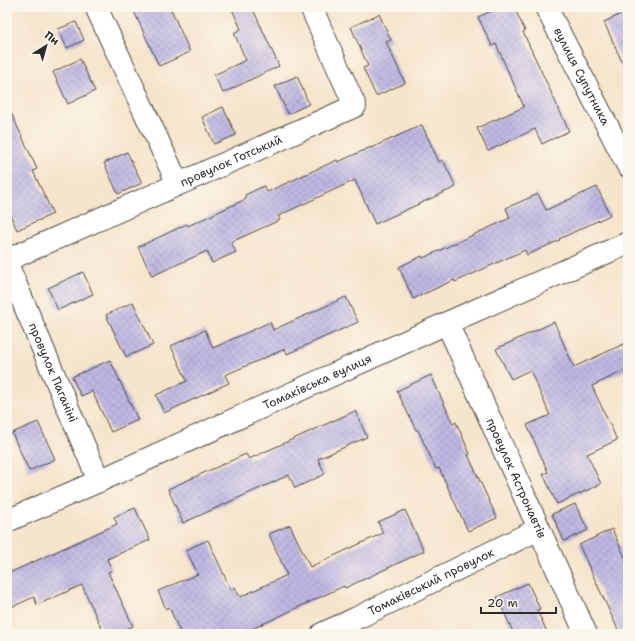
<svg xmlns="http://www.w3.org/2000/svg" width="635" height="641" font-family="'Shantell Sans',sans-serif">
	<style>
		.building { fill: url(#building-cross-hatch) }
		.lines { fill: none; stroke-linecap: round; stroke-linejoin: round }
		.minor-casing { stroke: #494743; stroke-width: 24 }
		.minor { stroke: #fff; stroke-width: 22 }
		.labels { text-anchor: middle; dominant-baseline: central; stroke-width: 3; stroke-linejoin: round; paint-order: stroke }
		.street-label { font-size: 12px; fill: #2b2b2b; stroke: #fbf7ec }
	</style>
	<defs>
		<pattern id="building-cross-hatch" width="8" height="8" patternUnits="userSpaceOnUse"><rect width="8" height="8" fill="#bfb8e2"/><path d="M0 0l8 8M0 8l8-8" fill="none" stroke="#a49ec2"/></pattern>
	</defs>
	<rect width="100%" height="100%" fill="#fbf7ec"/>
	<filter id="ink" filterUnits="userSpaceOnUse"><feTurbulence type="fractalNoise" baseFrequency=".025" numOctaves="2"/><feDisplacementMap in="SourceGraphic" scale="8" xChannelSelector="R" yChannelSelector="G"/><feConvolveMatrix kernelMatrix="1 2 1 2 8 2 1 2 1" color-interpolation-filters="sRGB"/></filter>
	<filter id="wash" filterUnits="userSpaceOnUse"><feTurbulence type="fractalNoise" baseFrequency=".012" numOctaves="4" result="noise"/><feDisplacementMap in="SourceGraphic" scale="16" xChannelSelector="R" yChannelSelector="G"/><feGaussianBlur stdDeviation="0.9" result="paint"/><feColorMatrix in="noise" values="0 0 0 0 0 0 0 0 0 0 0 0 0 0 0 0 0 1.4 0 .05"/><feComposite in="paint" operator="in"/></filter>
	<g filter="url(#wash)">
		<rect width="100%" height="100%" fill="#f6e4cb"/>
		<g id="blocks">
			<path class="building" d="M132,7H170L190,52L159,66Z
				M231,7H252L279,66L223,93L214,75L246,60L234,33L241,29Z
				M500,7H514L525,31L523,32L569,131L542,144L535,129L488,151L477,128L524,107L496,44L492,46L478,17Z
				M628,11V75L604,22Z
				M379,14L391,40L386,42L405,83L376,96L363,68L368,66L351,27Z
				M76,22L84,40L67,48L58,29Z
				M80,59L95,91L68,104L53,72Z
				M297,76L309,104L288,114L275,86Z
				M7,104L37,169L33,171L53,214L17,230L7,208Z
				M223,107L236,135L214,144L202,117Z
				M422,125L439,162L443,160L456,187L375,224L355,180L278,216L280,220L231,242L236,252L212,263L207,251L152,276L138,247L187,224L188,226L246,199L245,195L264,186L267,192L337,160L338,162L371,147V148Z
				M127,152L142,183L118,194L104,163Z
				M597,187L610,215L559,239L560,240L527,255L525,250L455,282L454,280L413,299L399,267L422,256L423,258L510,218L506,208L538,194L546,210Z
				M83,272L93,294L58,310L48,288Z
				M346,297L358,322L287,354L285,349L225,375L229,383L164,413L156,395L187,381L171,346L205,330L213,348L270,322L273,330Z
				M133,302L153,345L126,357L106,315Z
				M554,322L574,367L628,342V369L592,386L617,440L587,454L601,484L557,504L543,474L548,472L527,425L550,415L530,370L511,379L496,349Z
				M110,360L138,420L111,432L92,391L81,396L72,377Z
				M431,375L453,424L456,422L470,454L468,455L497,518L468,531L439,468L436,469L418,430H416L397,391Z
				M355,411L367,437L318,459L325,474L295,488L289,475L183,523L168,489L246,454L249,459Z
				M38,422L55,459L29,471L12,433Z
				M575,504L588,530L564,541L552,514Z
				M135,508L150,540L107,559L112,570L108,572L133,626L116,634H104L82,585L37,605L34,597L7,609V574L117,524L114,517Z
				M405,510L424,551L345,588L344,586L254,628V629L243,634H181L169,607L166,609L158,591L198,574L186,550L208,540L231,590L235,587L240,597L287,575L269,534L290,525L310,567L383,533L378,522Z
				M612,529L628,564V634H620L579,545Z
				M528,583L540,609L537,610L548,634H514L497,597Z"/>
		</g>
	</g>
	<g filter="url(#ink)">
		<use href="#blocks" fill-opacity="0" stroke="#494743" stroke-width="1"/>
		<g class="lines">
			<g class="minor-casing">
				<g id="minor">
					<path d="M96,7L178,184"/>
					<path id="s1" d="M546,7L628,166"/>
					<path id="s2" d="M7,260L355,106L311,7"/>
					<path id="s3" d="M7,264L99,481"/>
					<path id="s4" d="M447,323L586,634"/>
					<path id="s5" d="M7,521L99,481L447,323L628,243"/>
					<path id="s6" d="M322,634L357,618L539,529"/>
				</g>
			</g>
			<use href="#minor" class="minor"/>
		</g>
	</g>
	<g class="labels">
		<g class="street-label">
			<text stroke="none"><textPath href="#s1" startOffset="78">вулиця Супутника</textPath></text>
			<text stroke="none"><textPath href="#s2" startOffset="245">провулок Готський</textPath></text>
			<text stroke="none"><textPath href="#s3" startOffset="118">провулок Паганіні</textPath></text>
			<text stroke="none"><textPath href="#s5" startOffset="340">Томаківська вулиця</textPath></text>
			<text stroke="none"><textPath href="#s4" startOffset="170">провулок Астронавтів</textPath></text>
			<text stroke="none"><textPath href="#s6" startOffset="121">Томаківський провулок</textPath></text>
		</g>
	</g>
	<rect width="635" height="641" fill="none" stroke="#fbf7ec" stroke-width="24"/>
	<g transform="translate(46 46) rotate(37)" stroke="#fbf7ec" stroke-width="3" paint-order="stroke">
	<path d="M0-3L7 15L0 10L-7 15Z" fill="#2b2b2b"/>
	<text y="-6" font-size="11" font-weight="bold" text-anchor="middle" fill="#2b2b2b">Пн</text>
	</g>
	<path d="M481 607v6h75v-6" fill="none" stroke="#2b2b2b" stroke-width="2"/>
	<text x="487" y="607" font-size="12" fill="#2b2b2b" stroke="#fbf7ec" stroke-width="3" paint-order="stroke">20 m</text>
</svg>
